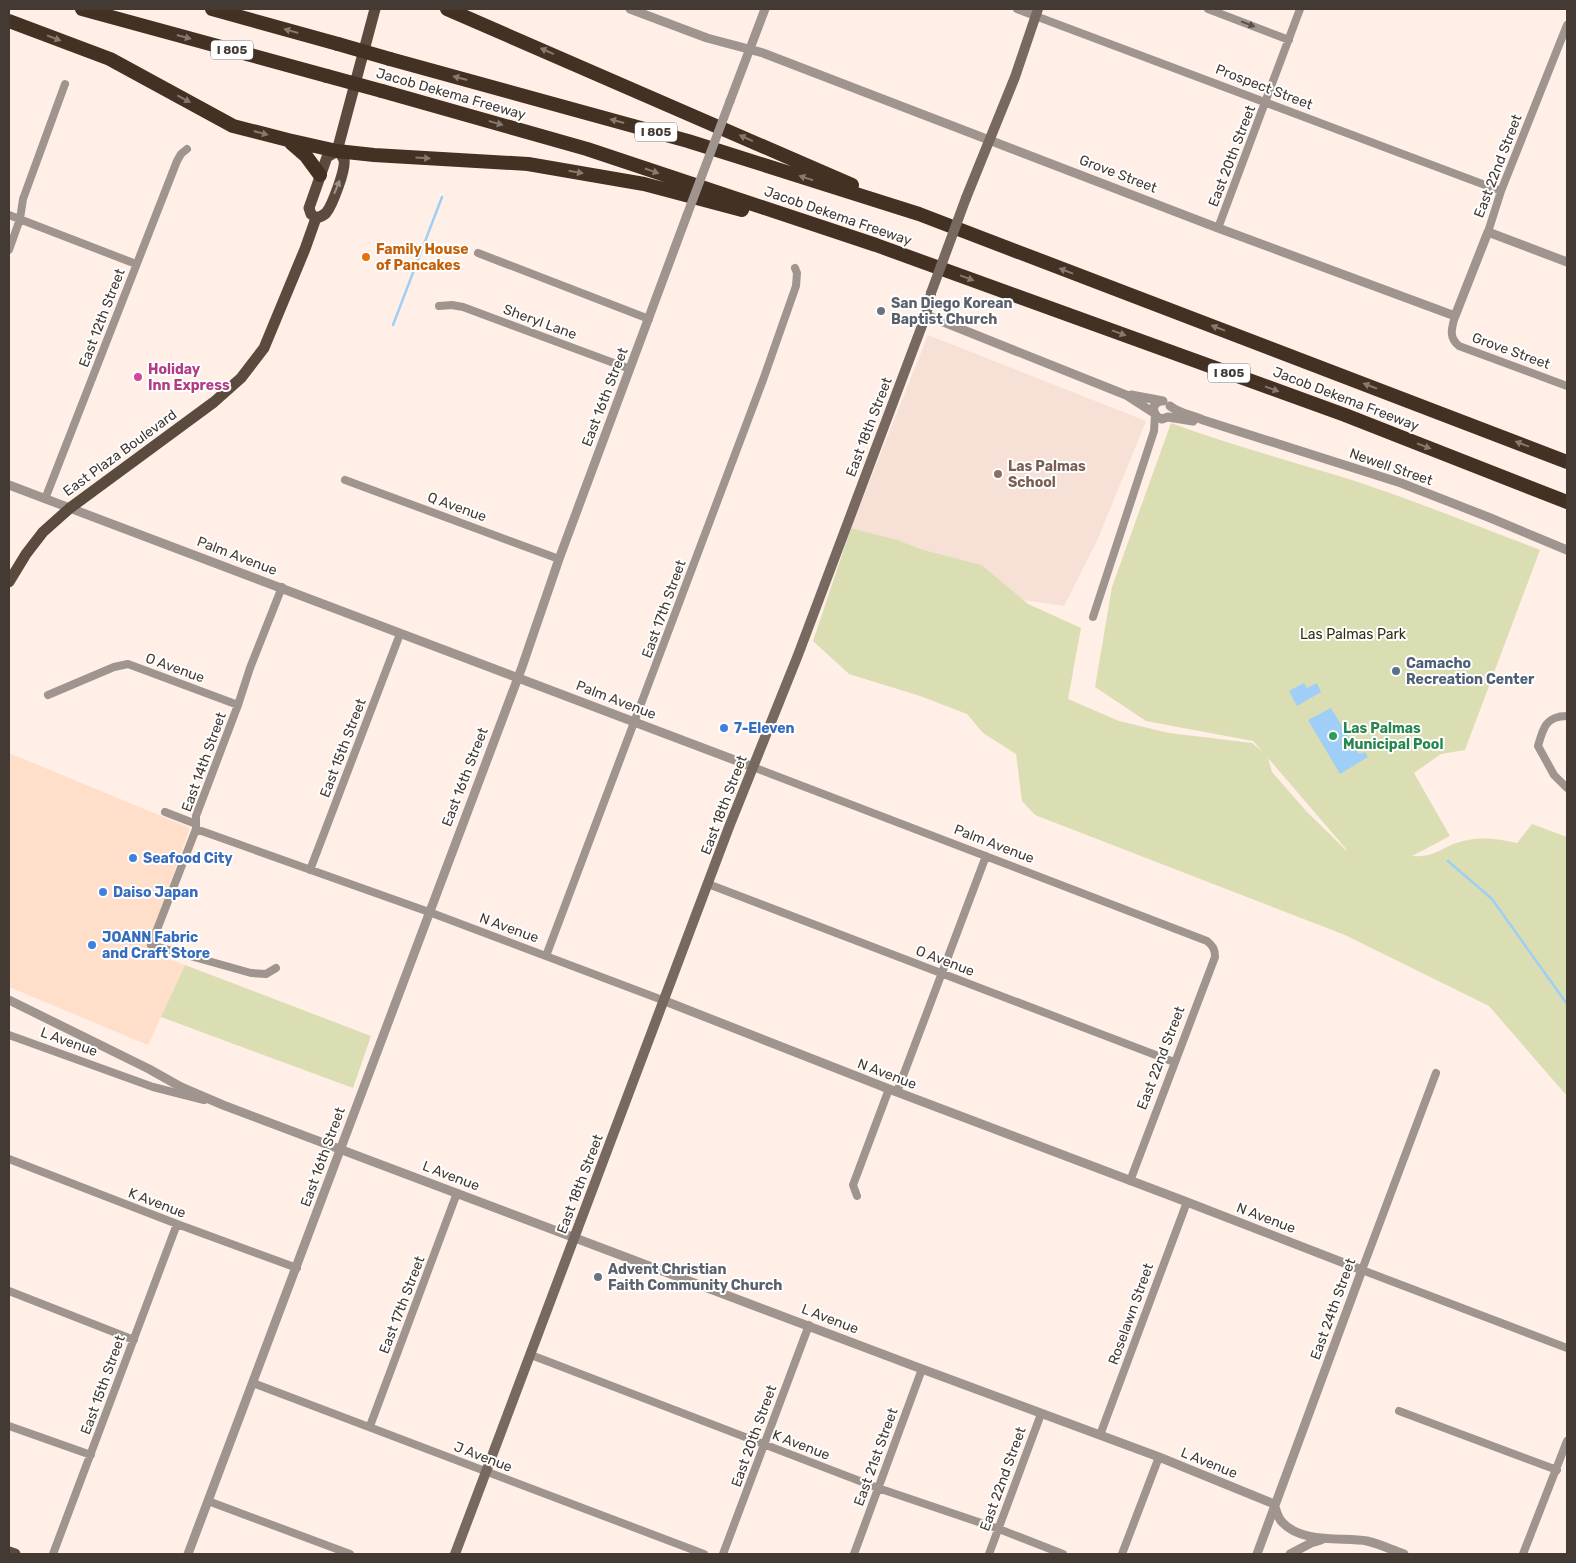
<svg xmlns="http://www.w3.org/2000/svg" width="1576" height="1563" font-family="Rubik,sans-serif">
	<style>
		.built { fill: #ffdeca }
		.education { fill: #f7e0d5 }
		.green { fill: #dbdeb2; fill-rule: evenodd }
		.water { fill: #9fcef6 }
		.lines { fill: none; stroke-linecap: round; stroke-linejoin: round }
		.stream { stroke: #9fcef6; stroke-width: 2.5 }
		.minor { stroke: #9f958e; stroke-width: 8 }
		.tertiary { stroke: #9f958e; stroke-width: 9 }
		.secondary { stroke: #77695f; stroke-width: 10 }
		.primary { stroke: #5b4a3e; stroke-width: 11 }
		.motorway { stroke: #433123; stroke-width: 14 }
		.tertiary-bridge { stroke: #9f958e; stroke-width: 9 }
		.secondary-bridge { stroke: #77695f; stroke-width: 10 }
		.motorway-bridge { stroke: #433123; stroke-width: 14 }
		.oneway { fill: #5b514a }
		.oneway2 { fill: #857970 }
		.oneway3 { fill: #9d928b }
		.food-dot { fill: #e8710a; stroke: #fff; stroke-width: 2 }
		.worship-dot { fill: #6b7280; stroke: #fff; stroke-width: 2 }
		.hotel-dot { fill: #d1479c; stroke: #fff; stroke-width: 2 }
		.education-dot { fill: #8d6e63; stroke: #fff; stroke-width: 2 }
		.service-dot { fill: #5c6f8a; stroke: #fff; stroke-width: 2 }
		.shop-dot { fill: #3f7fe0; stroke: #fff; stroke-width: 2 }
		.leisure-dot { fill: #2e9e5b; stroke: #fff; stroke-width: 2 }
		.labels { text-anchor: middle; dominant-baseline: central; stroke-width: 4; stroke-linejoin: round; paint-order: stroke }
		.shield { fill: #fff; stroke: #7c7571; stroke-width: 1 }
		.shield-label { font-size: 12px; font-weight: bold; fill: #443a34 }
		.street-label { font-size: 14px; fill: #443a34; stroke: #fff }
		.food-label { font-size: 14px; font-weight: bold; fill: #c56008; stroke: #fff; text-anchor: start }
		.worship-label { font-size: 14px; font-weight: bold; fill: #5b616d; stroke: #fff; text-anchor: start }
		.hotel-label { font-size: 14px; font-weight: bold; fill: #b23c85; stroke: #fff; text-anchor: start }
		.education-label { font-size: 14px; font-weight: bold; fill: #785e54; stroke: #fff; text-anchor: start }
		.park-label { font-size: 14px; fill: #2e2f0f; stroke: #fff }
		.service-label { font-size: 14px; font-weight: bold; fill: #4e5e75; stroke: #fff; text-anchor: start }
		.shop-label { font-size: 14px; font-weight: bold; fill: #366cbe; stroke: #fff; text-anchor: start }
		.leisure-label { font-size: 14px; font-weight: bold; fill: #27864d; stroke: #fff; text-anchor: start }
	</style>
	<rect width="100%" height="100%" fill="#ffefe6"/>
	<path class="built" d="M9,753L190,828L146,950L185,965L148,1045L9,987Z"/>
	<path class="education" d="M928,335L1146,421L1097,541L1064,606L1023,600L982,565L920,549L898,540L851,528Z"/>
	<path class="green" d="M1171,423C1230,445 1291,461 1352,480C1415,501 1478,526 1540,550L1465,750L1441,754L1414,773L1450,836L1412,856C1437,858 1442,846 1463,841C1482,836 1498,839 1517,843L1532,824L1567,837V1096L1489,1006L1345,935L1035,815L1022,801L1016,754L983,733L967,714L920,696L849,674L813,641L851,528L898,540L920,549L982,565L1028,604L1081,628L1068,699L1119,721L1169,733L1252,743L1263,752L1253,741L1146,721L1095,687L1112,587ZM1268,758L1347,850V851L1307,812L1272,772Z
		M185,965L371,1036L353,1088L161,1017Z"/>
	<path class="water" d="M1304,683L1307,688L1317,683L1321,692L1297,706L1289,691Z
		M1331,708L1359,754L1365,752L1368,757L1340,774L1308,720Z"/>
	<g class="lines">
		<path class="stream" d="M393,325L442,197
			M1448,861L1492,899L1567,1004"/>
		<path class="minor" d="M1017,9L1501,191
			M1208,9L1289,40
			M9,215L136,264
			M1218,228L1300,9
			M1488,232L1501,191L1567,25
			M9,250L20,219L23,199L65,84
			M478,253L649,319
			M439,306L452,305L463,307L630,369
			M1455,316C1452,328 1448,337 1459,346L1567,386
			M345,480L559,559
			M45,499L177,161L181,154L187,149
			M1093,617L1154,431L1155,415
			M48,695L114,667L128,664L238,705
			M1567,716C1546,716 1543,728 1538,746L1554,775L1567,788
			M753,767L1207,941C1213,946 1215,949 1215,957L1130,1181
			M165,812L196,824
			M196,829L429,912L665,1001
			M310,870L400,634
			M708,884L1174,1062
			M546,956L763,380L796,286L797,273L795,268
			M276,968L266,974L251,973L151,945L196,829V816L238,705L250,668L282,587
			M9,1035L153,1087L204,1100
			M1436,1073L1362,1270L1567,1348
			M897,1092L986,856
			M9,1159L177,1224L297,1268
			M857,1196L853,1185L889,1089
			M9,1291L134,1340
			M531,1355L878,1488L999,1529L1063,1554
			M253,1383L704,1554
			M1399,1411L1557,1470
			M9,1426L91,1455
			M370,1426L457,1193
			M1100,1435L1187,1202
			M208,1501L350,1554
			M53,1554L177,1224
			M723,1554L809,1325
			M854,1554L922,1369
			M989,1554L1041,1414
			M1122,1554L1159,1457
			M1523,1554L1567,1441"/>
		<path class="tertiary" d="M630,9L707,38L763,53L1218,228L1455,316L1488,232L1567,262
			M730,101L765,9
			M926,315L1126,395L1154,413
			M1131,395L1163,401
			M1160,401L1155,404L1153,410L1157,417L1162,419L1168,417L1193,421
			M1170,406C1180,414 1192,415 1203,420L1401,483L1488,517L1567,550
			M9,485L753,767
			M9,1000L149,1069L181,1087L223,1105L922,1369L1159,1457L1274,1504C1276,1510 1278,1518 1282,1522C1302,1544 1342,1537 1367,1541C1380,1544 1392,1550 1404,1554
			M665,1001L889,1089L1187,1202L1362,1270L1257,1554
			M188,1554L522,667L559,559L687,215
			M1290,1554L1311,1543L1321,1540"/>
		<path class="secondary" d="M966,198L1015,77L1038,9
			M455,1554L729,827L798,655L926,315L931,293"/>
		<path class="primary" d="M337,151L375,9
			M316,218C320,217 323,216 326,213C332,206 346,169 344,160C343,156 340,153 337,151
			M316,218L311,214L309,208L327,157L337,151
			M9,582L26,554L43,532L70,508L214,402L241,378L264,348L305,249L316,218
			M9,1552L15,1554"/>
		<path class="motorway" d="M82,9L327,76
			M212,9L338,44
			M447,9L852,185
			M9,21L110,59L233,126L288,140L337,151L374,155L528,164L644,184L742,210
			M390,59L688,141L919,214L1567,462
			M382,91L587,149L876,245L1345,415L1567,502
			M291,143L306,156L320,175"/>
		<path class="tertiary-bridge" d="M687,215L730,101"/>
		<path class="secondary-bridge" d="M931,293L966,198"/>
		<path class="motorway-bridge" d="M338,44L390,59
			M327,76L382,91"/>
	</g>
	<defs><path id="oneway-solid" d="M-6-.8H1V-3.2L6.5 0L1 3.2V.8H-6Z" transform="scale(1.25)"/></defs>
	<use class="oneway" href="#oneway-solid" transform="translate(1248 24) rotate(21)"/>
	<g class="oneway2">
		<use href="#oneway-solid" transform="translate(291 31) rotate(-164)"/>
		<use href="#oneway-solid" transform="translate(184 37) rotate(15)"/>
		<use href="#oneway-solid" transform="translate(54 38) rotate(21)"/>
		<use href="#oneway-solid" transform="translate(547 51) rotate(-156)"/>
		<use href="#oneway-solid" transform="translate(460 78) rotate(-165)"/>
		<use href="#oneway-solid" transform="translate(184 99) rotate(28)"/>
		<use href="#oneway-solid" transform="translate(617 121) rotate(-165)"/>
		<use href="#oneway-solid" transform="translate(496 123) rotate(16)"/>
		<use href="#oneway-solid" transform="translate(261 133) rotate(15)"/>
		<use href="#oneway-solid" transform="translate(746 138) rotate(-156)"/>
		<use href="#oneway-solid" transform="translate(423 158) rotate(3)"/>
		<use href="#oneway-solid" transform="translate(652 171) rotate(19)"/>
		<use href="#oneway-solid" transform="translate(576 172) rotate(10)"/>
		<use href="#oneway-solid" transform="translate(806 178) rotate(-162)"/>
		<use href="#oneway-solid" transform="translate(1066 271) rotate(-159)"/>
		<use href="#oneway-solid" transform="translate(967 278) rotate(20)"/>
		<use href="#oneway-solid" transform="translate(1218 328) rotate(-159)"/>
		<use href="#oneway-solid" transform="translate(1119 333) rotate(20)"/>
		<use href="#oneway-solid" transform="translate(1370 386) rotate(-159)"/>
		<use href="#oneway-solid" transform="translate(1272 389) rotate(20)"/>
		<use href="#oneway-solid" transform="translate(1522 444) rotate(-159)"/>
		<use href="#oneway-solid" transform="translate(1424 446) rotate(21)"/>
	</g>
	<use class="oneway3" href="#oneway-solid" transform="translate(337 187) rotate(-68)"/>
	<circle class="food-dot" cx="366" cy="257" r="5"/>
	<g class="worship-dot">
		<circle cx="881" cy="311" r="5"/>
		<circle cx="598" cy="1277" r="5"/>
	</g>
	<circle class="hotel-dot" cx="138" cy="377" r="5"/>
	<circle class="education-dot" cx="998" cy="474" r="5"/>
	<circle class="service-dot" cx="1396" cy="671" r="5"/>
	<g class="shop-dot">
		<circle cx="724" cy="728" r="5"/>
		<circle cx="133" cy="858" r="5"/>
		<circle cx="103" cy="892" r="5"/>
		<circle cx="92" cy="945" r="5"/>
	</g>
	<circle class="leisure-dot" cx="1333" cy="736" r="5"/>
	<g class="labels">
		<g class="shield">
			<rect x="211" y="40.5" width="42" height="19" rx="4"/>
			<rect x="635" y="122.5" width="42" height="19" rx="4"/>
			<rect x="1208" y="363.5" width="42" height="19" rx="4"/>
		</g>
		<g class="shield-label">
			<text x="232" y="50">I 805</text>
			<text x="656" y="132">I 805</text>
			<text x="1229" y="373">I 805</text>
		</g>
		<g class="street-label">
			<text transform="translate(1264 87) rotate(21)">Prospect Street</text>
			<text transform="translate(451 94) rotate(16)">Jacob Dekema Freeway</text>
			<text transform="translate(1232 156) rotate(-69)">East 20th Street</text>
			<text transform="translate(1498 166) rotate(-69)">East 22nd Street</text>
			<text transform="translate(1118 174) rotate(21)">Grove Street</text>
			<text transform="translate(838 216) rotate(19)">Jacob Dekema Freeway</text>
			<text transform="translate(102 318) rotate(-69)">East 12th Street</text>
			<text transform="translate(540 322) rotate(20)">Sheryl Lane</text>
			<text transform="translate(1511 351) rotate(20)">Grove Street</text>
			<text transform="translate(605 397) rotate(-69)">East 16th Street</text>
			<text transform="translate(1346 399) rotate(21)">Jacob Dekema Freeway</text>
			<text transform="translate(869 427) rotate(-69)">East 18th Street</text>
			<text transform="translate(120 453) rotate(-36)">East Plaza Boulevard</text>
			<text transform="translate(1391 467) rotate(19)">Newell Street</text>
			<text transform="translate(457 507) rotate(20)">Q Avenue</text>
			<text transform="translate(237 556) rotate(21)">Palm Avenue</text>
			<text transform="translate(664 609) rotate(-70)">East 17th Street</text>
			<text transform="translate(175 668) rotate(20)">O Avenue</text>
			<text transform="translate(616 700) rotate(21)">Palm Avenue</text>
			<text transform="translate(343 748) rotate(-69)">East 15th Street</text>
			<text transform="translate(204 762) rotate(-70)">East 14th Street</text>
			<text transform="translate(465 777) rotate(-69)">East 16th Street</text>
			<text transform="translate(724 805) rotate(-69)">East 18th Street</text>
			<text transform="translate(994 844) rotate(21)">Palm Avenue</text>
			<text transform="translate(509 928) rotate(20)">N Avenue</text>
			<text transform="translate(945 961) rotate(21)">O Avenue</text>
			<text transform="translate(69 1042) rotate(20)">L Avenue</text>
			<text transform="translate(1161 1058) rotate(-69)">East 22nd Street</text>
			<text transform="translate(887 1074) rotate(21)">N Avenue</text>
			<text transform="translate(323 1157) rotate(-70)">East 16th Street</text>
			<text transform="translate(451 1176) rotate(21)">L Avenue</text>
			<text transform="translate(580 1184) rotate(-69)">East 18th Street</text>
			<text transform="translate(157 1203) rotate(21)">K Avenue</text>
			<text transform="translate(1266 1218) rotate(21)">N Avenue</text>
			<text transform="translate(402 1305) rotate(-69)">East 17th Street</text>
			<text transform="translate(1333 1309) rotate(-70)">East 24th Street</text>
			<text transform="translate(1131 1314) rotate(-70)">Roselawn Street</text>
			<text transform="translate(830 1319) rotate(21)">L Avenue</text>
			<text transform="translate(103 1385) rotate(-70)">East 15th Street</text>
			<text transform="translate(754 1436) rotate(-70)">East 20th Street</text>
			<text transform="translate(801 1445) rotate(21)">K Avenue</text>
			<text transform="translate(483 1457) rotate(21)">J Avenue</text>
			<text transform="translate(876 1457) rotate(-70)">East 21st Street</text>
			<text transform="translate(1209 1463) rotate(22)">L Avenue</text>
			<text transform="translate(1003 1479) rotate(-70)">East 22nd Street</text>
		</g>
		<g class="food-label">
			<text x="376" y="249">Family House<tspan x="376" dy="16">of Pancakes</tspan></text>
		</g>
		<g class="worship-label">
			<text x="891" y="303">San Diego Korean<tspan x="891" dy="16">Baptist Church</tspan></text>
			<text x="608" y="1269">Advent Christian<tspan x="608" dy="16">Faith Community Church</tspan></text>
		</g>
		<g class="hotel-label">
			<text x="148" y="369">Holiday<tspan x="148" dy="16">Inn Express</tspan></text>
		</g>
		<g class="education-label">
			<text x="1008" y="466">Las Palmas<tspan x="1008" dy="16">School</tspan></text>
		</g>
		<g class="park-label">
			<text x="1353" y="634">Las Palmas Park</text>
		</g>
		<g class="service-label">
			<text x="1406" y="663">Camacho<tspan x="1406" dy="16">Recreation Center</tspan></text>
		</g>
		<g class="shop-label">
			<text x="734" y="728">7-Eleven</text>
			<text x="143" y="858">Seafood City</text>
			<text x="113" y="892">Daiso Japan</text>
			<text x="102" y="937">JOANN Fabric<tspan x="102" dy="16">and Craft Store</tspan></text>
		</g>
		<g class="leisure-label">
			<text x="1343" y="728">Las Palmas<tspan x="1343" dy="16">Municipal Pool</tspan></text>
		</g>
	</g>
	<rect width="1576" height="1563" fill="none" stroke="#443a34" stroke-width="20"/>
</svg>
